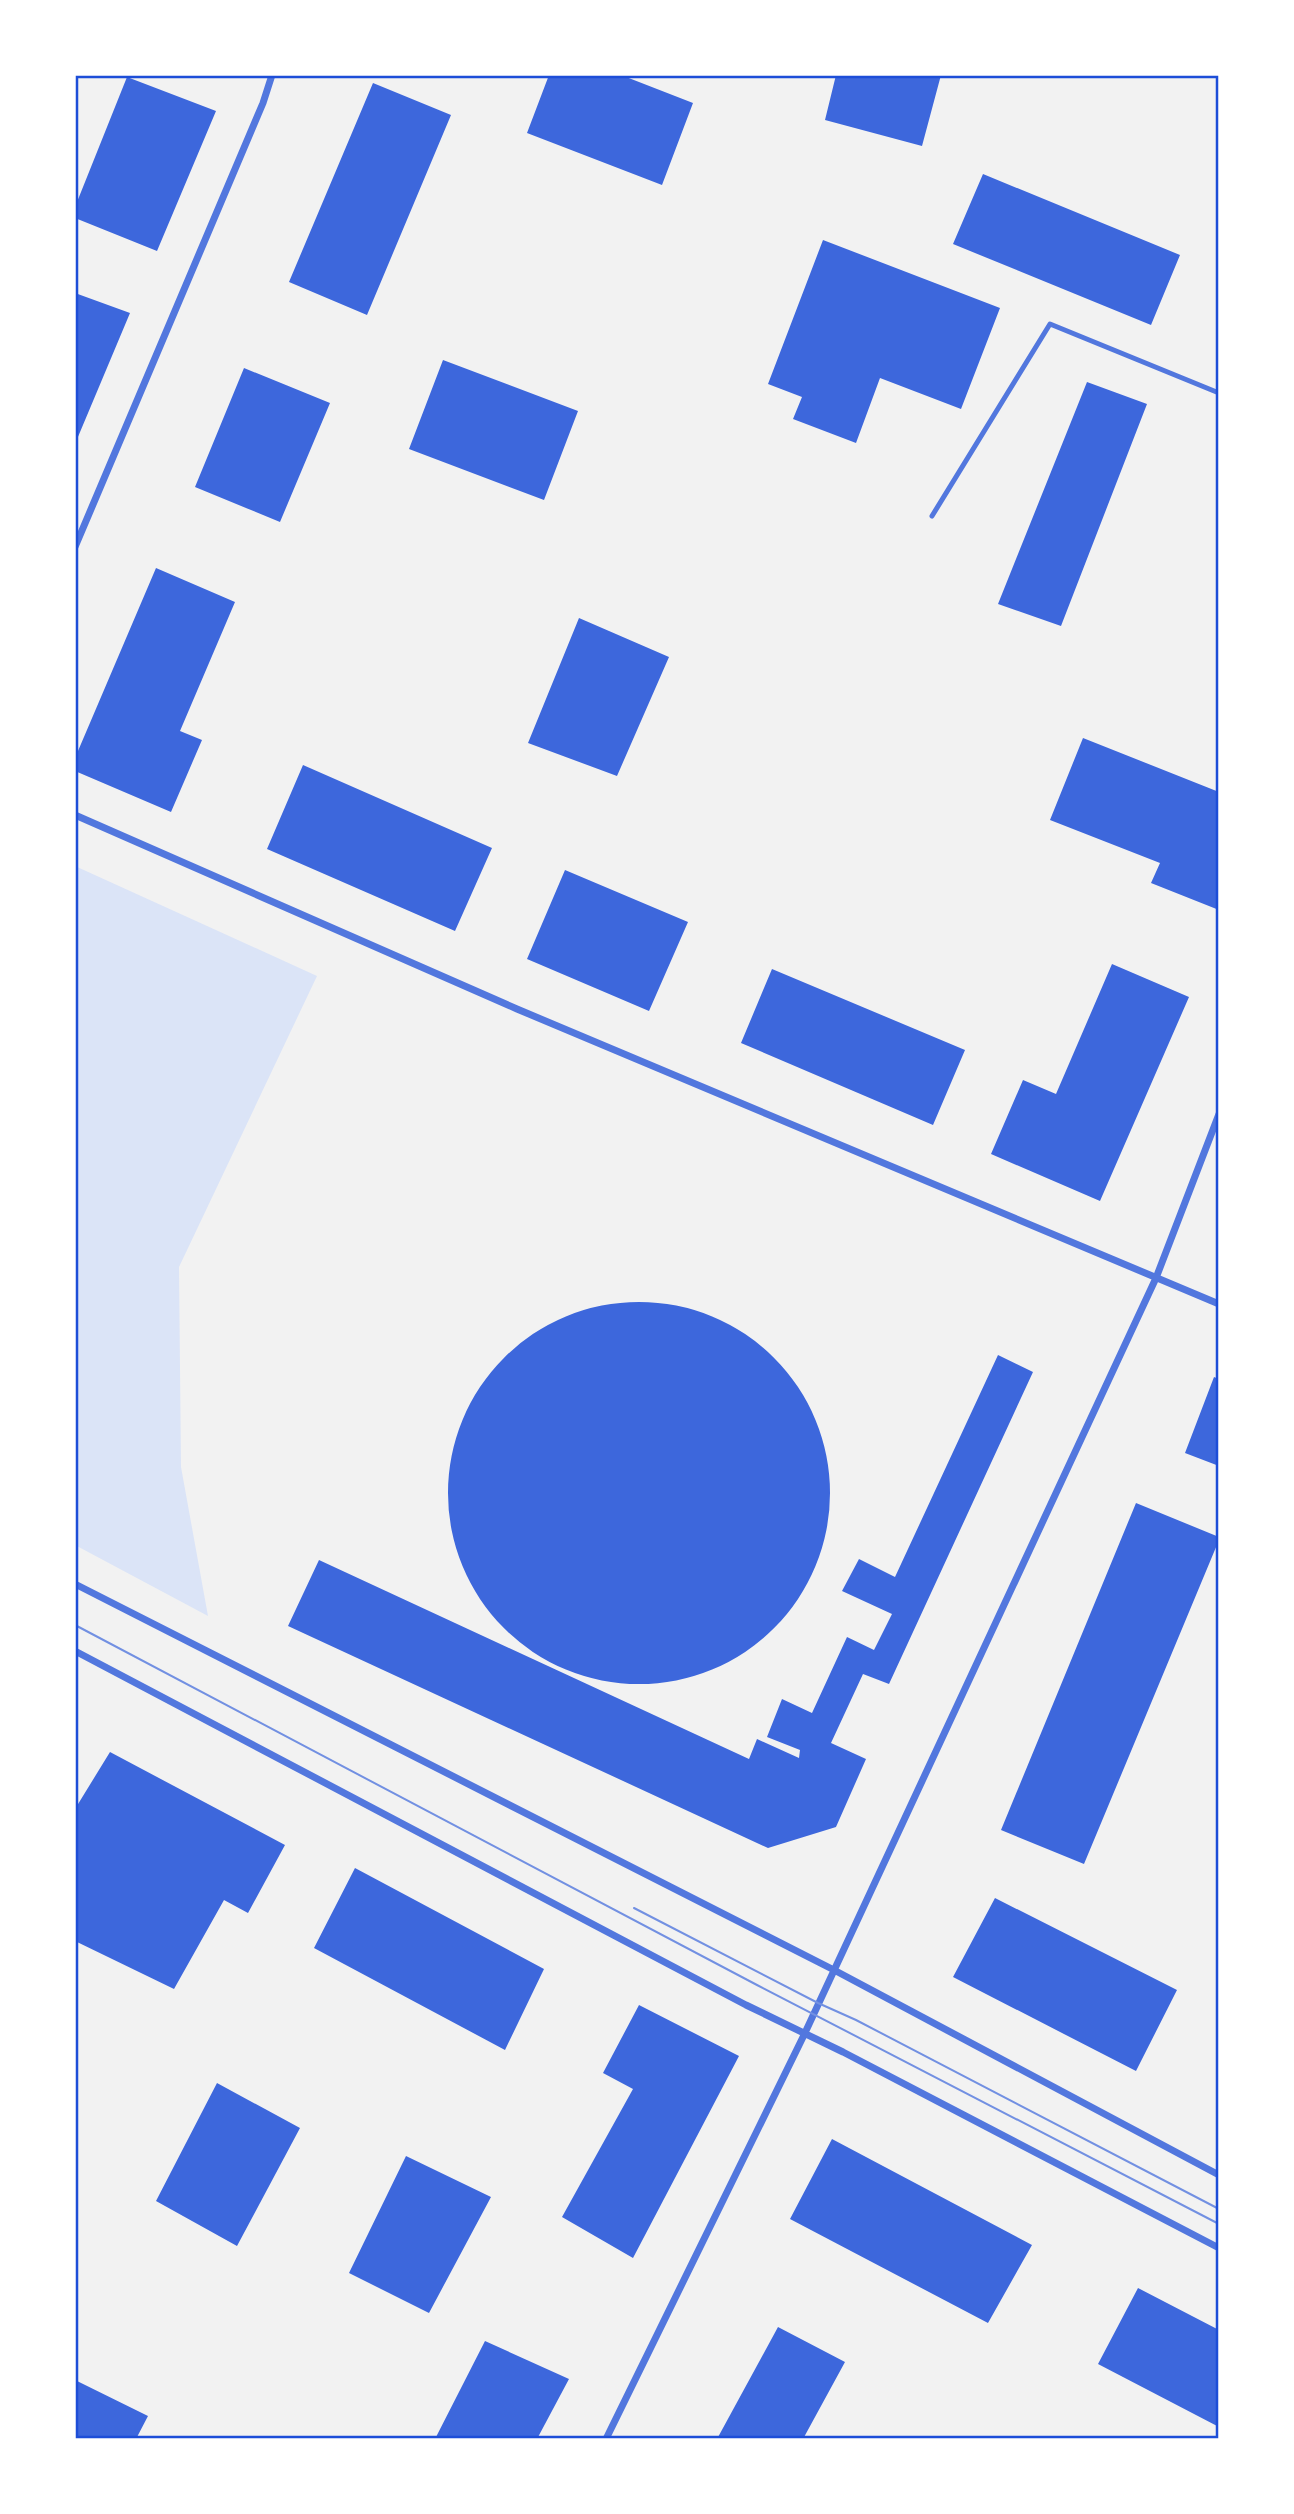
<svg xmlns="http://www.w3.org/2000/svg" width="1294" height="2514" font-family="Merriweather,serif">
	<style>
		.green { fill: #dbe4f7 }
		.building { fill: #3d67dc }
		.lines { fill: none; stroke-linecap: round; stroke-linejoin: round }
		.service { stroke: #5277de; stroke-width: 5 }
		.minor { stroke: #5277de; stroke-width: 7 }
		.tram { stroke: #7290e2; stroke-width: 2 }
		.neatline { fill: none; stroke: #1d4ed8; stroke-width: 2.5 }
	</style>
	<rect width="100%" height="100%" fill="#f2f2f2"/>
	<path class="green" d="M75,866L317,976L179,1267L181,1467L208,1616L75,1545Z"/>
	<path class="building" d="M549,75H621L693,103L662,185L527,133Z
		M836,75H941L922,146L825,120Z
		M127,77L216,111L157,251L75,218V207Z
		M373,83L451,115L367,315L289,282Z
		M983,174L1180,255L1151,325L953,244Z
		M823,240L1000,308L961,409L880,378L856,443L793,419L802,397L768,384Z
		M75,293L130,313L75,444Z
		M443,360L578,411L544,500L409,449Z
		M244,368L330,403L280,522L195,487Z
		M1087,382L1147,404L1061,626L998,604Z
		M156,568L235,602L180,731L202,740L171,812L75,771V758Z
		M579,618L669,657L617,776L528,743Z
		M1083,738L1219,792V910L1151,883L1160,863L1050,820Z
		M303,765L492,848L455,931L267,849Z
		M565,870L688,922L649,1011L527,959Z
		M1112,964L1189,997L1100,1201L991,1154L1023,1080L1056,1094Z
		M772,969L965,1050L933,1125L741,1043Z
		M448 1493a191 191 0 1 1 382 0a191 191 0 1 1-382 0Z
		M998,1355L1033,1372L889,1684L863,1674L831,1743L866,1759L836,1827L768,1848L288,1626L319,1560L749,1759L757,1739L799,1758L800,1750L767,1737L782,1699L812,1713L847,1637L874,1650L892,1614L842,1591L859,1559L895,1577Z
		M1214,1377L1219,1379V1466L1185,1453Z
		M1136,1503L1219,1537V1540L1084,1864L1001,1830Z
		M110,1752L285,1845L248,1913L224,1900L174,1989L75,1941V1809Z
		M355,1868L544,1969L505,2050L314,1948Z
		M995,1898L1177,1990L1136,2071L953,1977Z
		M639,2005L739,2056L633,2258L562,2217L633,2089L603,2073Z
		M217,2083L300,2128L237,2246L156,2201Z
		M832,2139L1032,2245L988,2323L790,2219Z
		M406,2156L491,2197L429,2313L349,2273Z
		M1138,2288L1219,2330V2427L1098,2364Z
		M778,2327L845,2362L803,2439H717Z
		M485,2341L569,2379L537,2439H435Z
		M75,2380L148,2416L136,2439H75Z"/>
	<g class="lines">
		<path class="service" d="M932,516L1050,324L1219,393"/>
		<path class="minor" d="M75,547L263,103L272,75
			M75,815L517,1009L1219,1304
			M75,1584L834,1970L1219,2175
			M75,1651L746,2005L843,2052L1219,2248
			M606,2439L804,2035L1156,1278L1219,1114"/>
		<path class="tram" d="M75,1625L757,1985L1219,2224
			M634,1908L818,2003L856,2020L1219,2209"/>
	</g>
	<rect width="1294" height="2514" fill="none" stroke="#ffffff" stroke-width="154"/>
	<rect x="77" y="77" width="1140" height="2360" class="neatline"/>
</svg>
